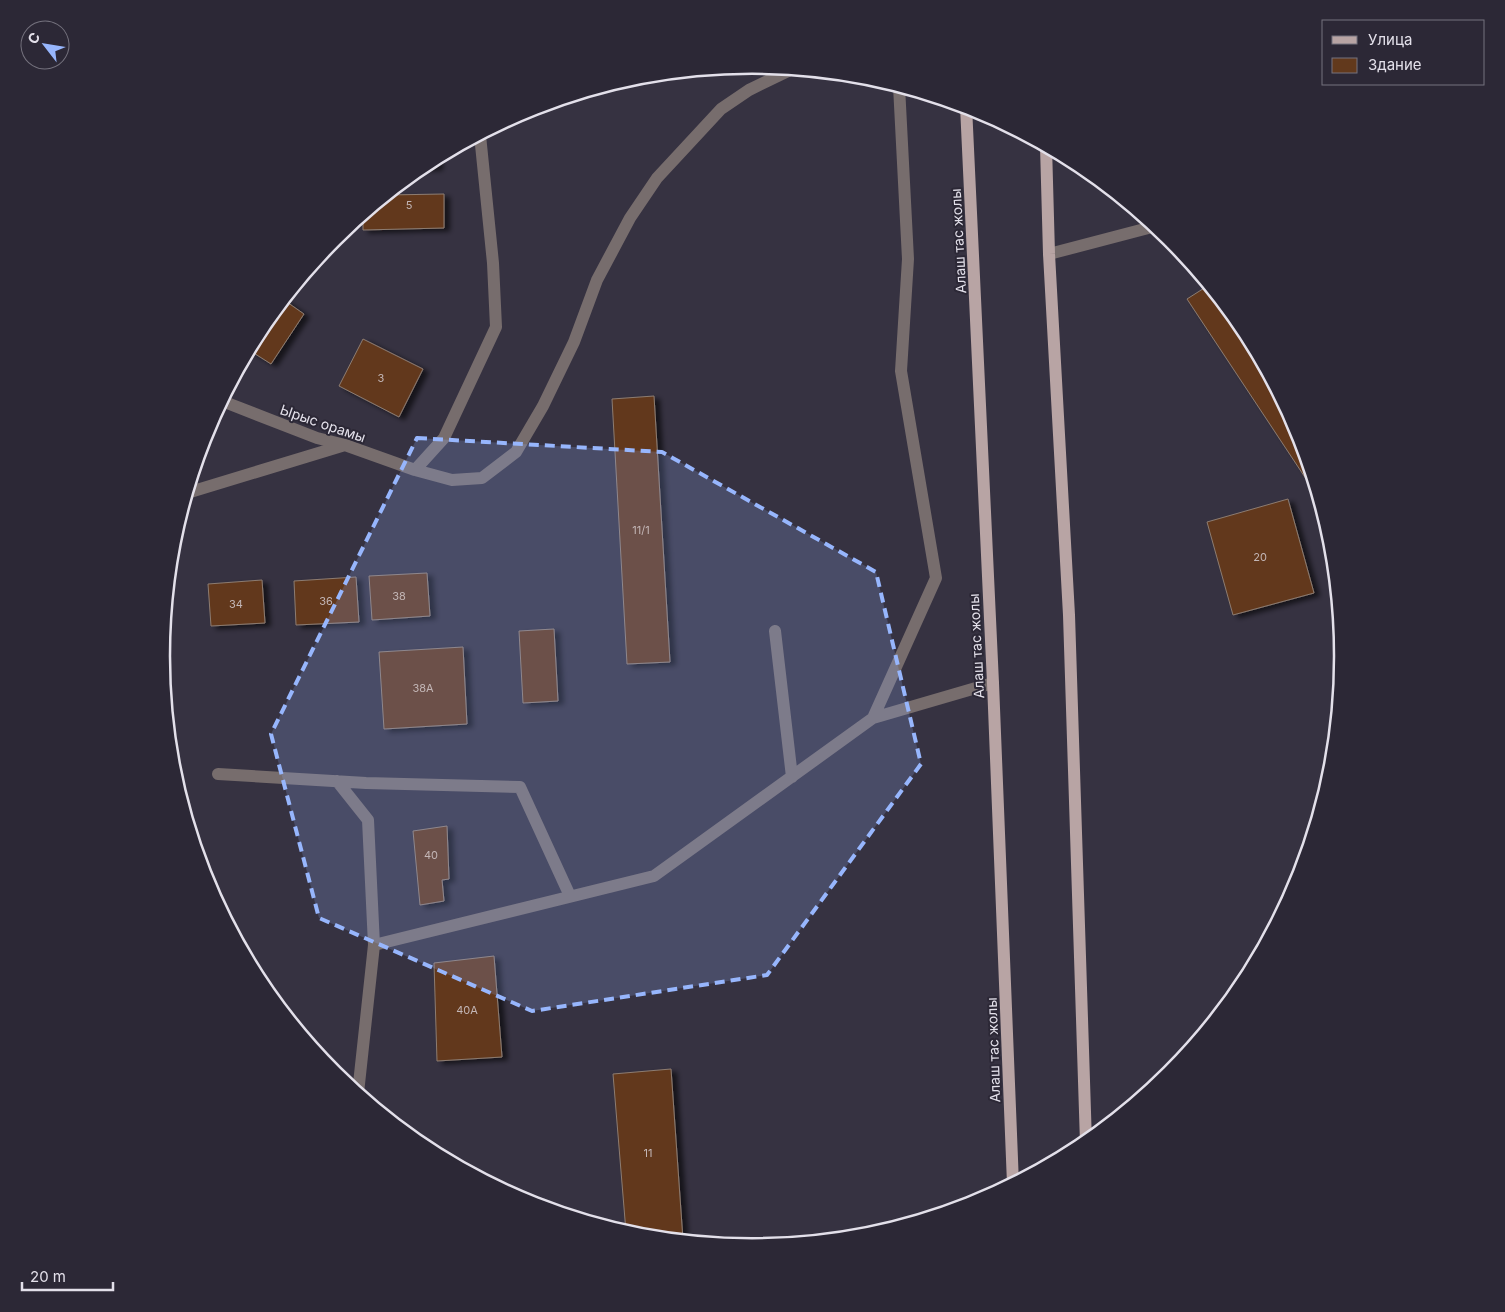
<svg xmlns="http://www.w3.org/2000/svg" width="1505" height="1312" font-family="Inter,sans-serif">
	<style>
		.building { fill: #62391c; stroke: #8d7c71; filter: url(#shadow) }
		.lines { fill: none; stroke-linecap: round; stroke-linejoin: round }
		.minor { stroke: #776d6d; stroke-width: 12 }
		.major { stroke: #b8a4a4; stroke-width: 12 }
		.marked { fill: #97b6fd; fill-opacity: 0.2; stroke: #97b6fd; stroke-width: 4; stroke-dasharray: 10 6; stroke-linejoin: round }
		.labels { text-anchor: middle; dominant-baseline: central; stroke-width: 4; stroke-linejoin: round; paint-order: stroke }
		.number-label { font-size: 11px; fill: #c3b6b6 }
		.street-label { font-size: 14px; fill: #e3e0ea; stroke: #2c2836 }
		.rim { fill: none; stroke: #e3e0ea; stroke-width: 2.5 }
	</style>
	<defs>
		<filter id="shadow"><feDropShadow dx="5.5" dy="3" stdDeviation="2.5" flood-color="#0009"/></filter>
	</defs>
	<rect width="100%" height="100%" fill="#363241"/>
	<path class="building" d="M437,158V167L421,168L424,164Z
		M444,194V228L363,230V215L387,195Z
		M1209,285L1244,328L1299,430L1320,500L1187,299Z
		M284,300L304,314L271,364L249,350L261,327Z
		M363,339L423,369L399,417L339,386Z
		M654,396L670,662L627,664L612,399Z
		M1288,499L1314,593L1233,615L1207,522Z
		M427,573L430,616L372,620L369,576Z
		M356,577L359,622L296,625L294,581Z
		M262,580L265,623L211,626L208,584Z
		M554,629L558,701L523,703L519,631Z
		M463,647L467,724L384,729L379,652Z
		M447,826L449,879L442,880L444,901L420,905L413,831Z
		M494,956L502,1057L437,1061L434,963Z
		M671,1069L683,1240L637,1236L626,1232L613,1074Z"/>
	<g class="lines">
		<path class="minor" d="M1049,254L1156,226
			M222,401L317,438L345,445L415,470L452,480L482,478L516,452L543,406L574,342L597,280L630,218L657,178L721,109L749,90L792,69
			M415,470L444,438L496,327L493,263L480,135
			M187,493L345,445
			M775,631L792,777
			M873,718L936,578L901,371L908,259L899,86
			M218,774L366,783L520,787L570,896
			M337,781L368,820L374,945
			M358,1093L374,945L654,876L873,718L993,683"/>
		<path class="major" d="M966,106L993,683L1013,1184
			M1046,146L1049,254L1069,615L1086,1143"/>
	</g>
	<path class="marked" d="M417,438L662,452L876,572L921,764L767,975L532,1011L319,918L271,734Z"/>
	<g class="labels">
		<g class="number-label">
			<text x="409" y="205">5</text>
			<text x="381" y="378">3</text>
			<text x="641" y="530">11/1</text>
			<text x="1260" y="557">20</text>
			<text x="399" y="596">38</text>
			<text x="326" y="601">36</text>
			<text x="236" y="604">34</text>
			<text x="423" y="688">38А</text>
			<text x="431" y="855">40</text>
			<text x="467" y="1010">40А</text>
			<text x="648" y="1153">11</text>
		</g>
		<g class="street-label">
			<text transform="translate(958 241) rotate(-93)">Алаш тас жолы</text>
			<text transform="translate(323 423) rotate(19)">Ырыс орамы</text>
			<text transform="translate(976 646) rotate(-93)">Алаш тас жолы</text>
			<text transform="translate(993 1050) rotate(-92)">Алаш тас жолы</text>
		</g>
	</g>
	<path d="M0 0H1505V1312H0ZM170 656a582 582 0 1 1 1164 0a582 582 0 1 1-1164 0Z" fill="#2c2836" fill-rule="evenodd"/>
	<path class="rim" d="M170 656a582 582 0 1 1 1164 0a582 582 0 1 1-1164 0Z"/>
	<rect x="1322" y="20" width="162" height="65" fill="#2c2836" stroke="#75727e"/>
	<rect x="1332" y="36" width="25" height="8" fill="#b8a4a4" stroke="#75727e"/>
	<text x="1368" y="45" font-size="15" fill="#e3e0ea">Улица</text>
	<rect x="1332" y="58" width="25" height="15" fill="#62391c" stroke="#75727e"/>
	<text x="1368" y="70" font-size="15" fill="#e3e0ea">Здание</text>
	<g transform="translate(45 45) rotate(301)"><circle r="24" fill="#2c2836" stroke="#75727e"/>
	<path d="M0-4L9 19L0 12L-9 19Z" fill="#97b6fd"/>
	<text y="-8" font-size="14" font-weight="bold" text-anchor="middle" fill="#e3e0ea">С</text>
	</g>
	<path d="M22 1282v8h91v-8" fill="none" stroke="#e3e0ea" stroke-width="2.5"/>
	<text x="30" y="1282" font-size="15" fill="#e3e0ea" stroke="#2c2836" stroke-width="4" paint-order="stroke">20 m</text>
</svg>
